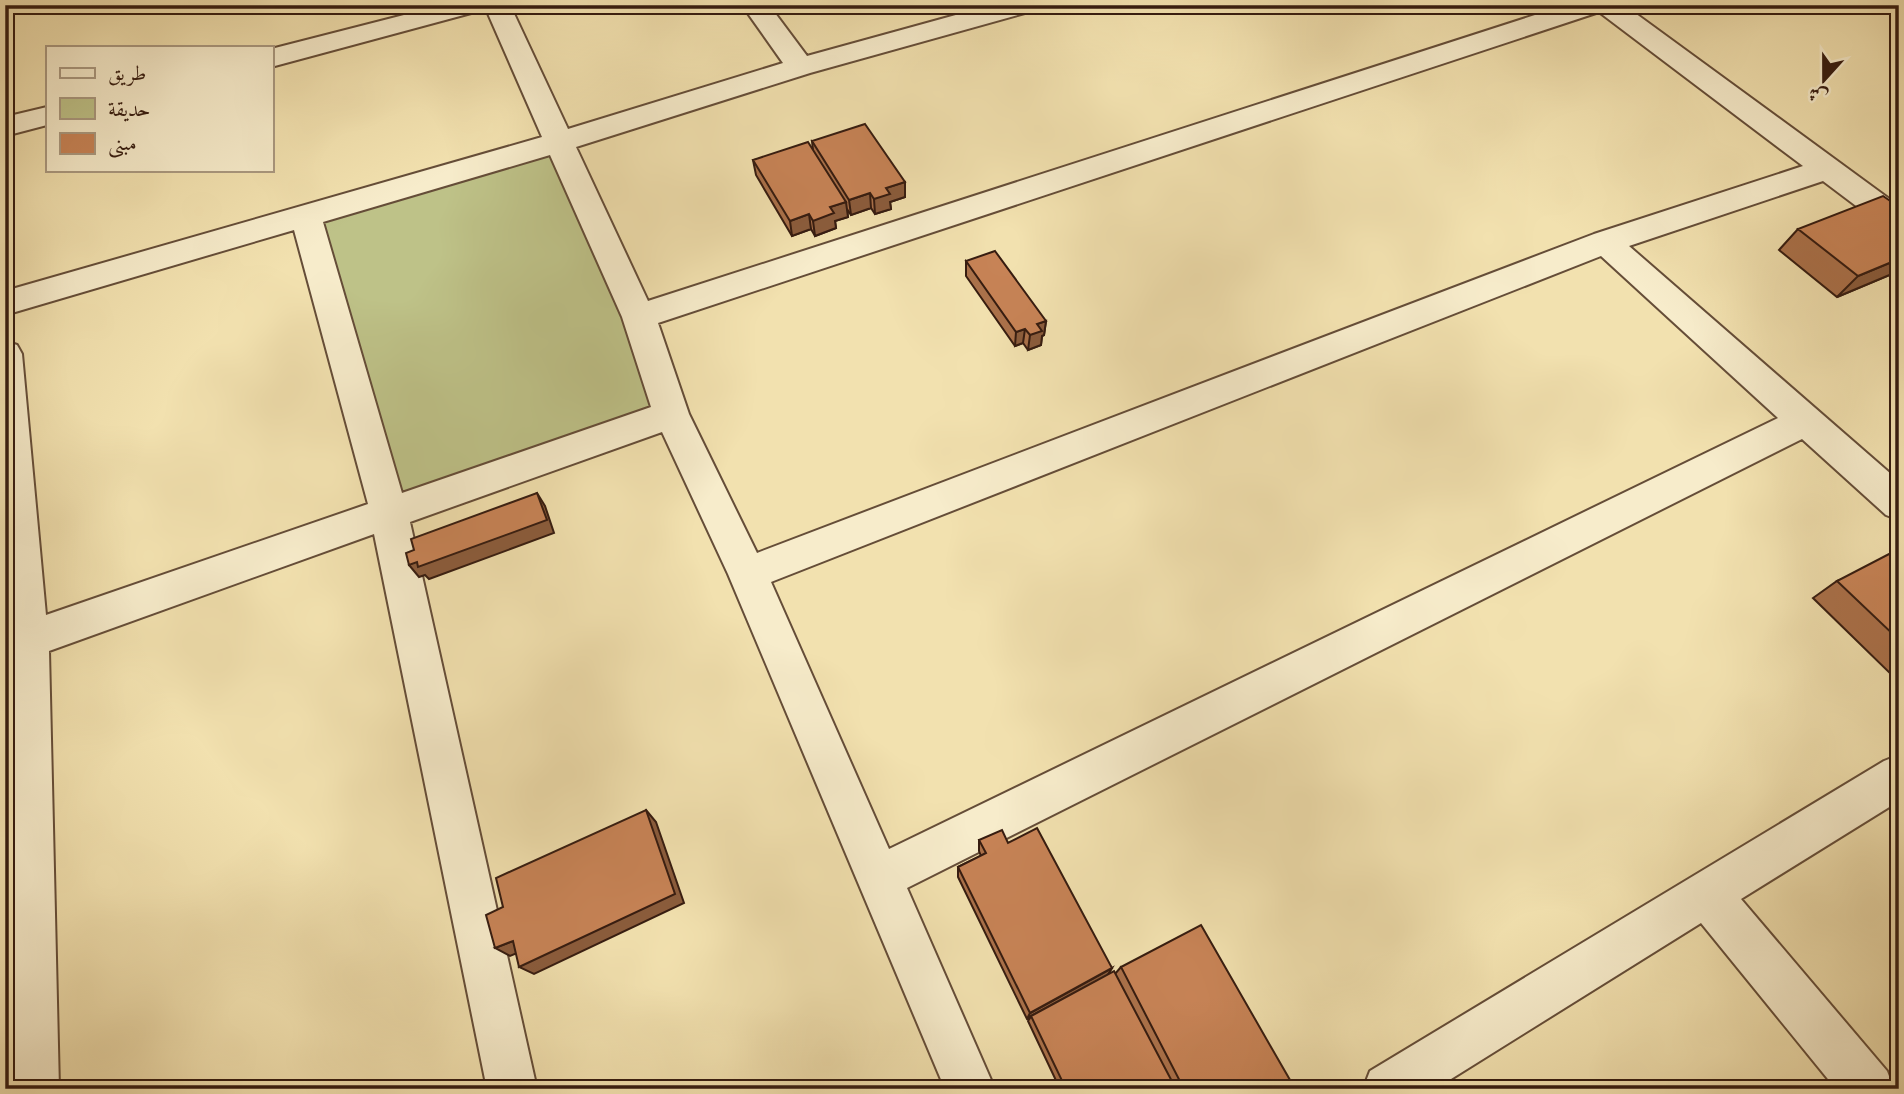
<svg xmlns="http://www.w3.org/2000/svg" width="1904" height="1094" font-family="'Libre Bodoni',Amiri,serif">
	<style>
		.green { fill: #bec288; stroke: #7a6f4c; stroke-width: 2 }
		.lines { fill: none; stroke-linecap: round; stroke-linejoin: round }
		.minor-casing { stroke: #654d38; stroke-width: 4 }
		.minor { fill: #f7eccb; fill-rule: evenodd }
		.wall { fill: #ab714a; stroke: #361c10; stroke-width: 2 }
		.shaded-wall { fill: #8b5c3c; stroke: #361c10; stroke-width: 2 }
		.building { fill: #c78356; stroke: #361c10; stroke-width: 2 }
	</style>
	<rect width="100%" height="100%" fill="#f2e1af"/>
	<filter id="stains"><feTurbulence type="fractalNoise" baseFrequency=".00286" numOctaves="4"/><feColorMatrix values="0 0 0 0 .2 0 0 0 0 .09 0 0 0 0 .02 0 0 0 .5 -.17"/></filter>
	<radialGradient id="worn" r=".72"><stop offset=".6" stop-color="#630" stop-opacity="0"/><stop offset="1" stop-color="#630" stop-opacity=".3"/></radialGradient>
	<path class="green" d="M559,142L671,414L389,513L305,215Z"/>
	<g class="lines">
		<g class="minor-casing">
			<path id="minor" d="M443,5H510L568,129L783,63L742,5H769L807,56L992,5H1036L1032,11L810,73L576,147L648,301L1566,5H1624L1899,206V233L1888,230L1823,181L1629,246L1899,481V520L1886,515L1802,439L907,888L995,1089H945L728,574L662,432L410,522L537,1089H487L374,534L49,651L59,1089H9L5,341L17,345L22,354L46,615L368,504L294,230L5,315V291L542,137L486,9L271,67V49ZM1599,12L1803,166L1594,234L757,553L689,414L658,323ZM550,155L622,317L651,407L402,493L323,222ZM1601,256L1778,418L889,849L771,582Z
				M47,107V125L5,136V117Z
				M1899,755V801L1741,899L1887,1071L1894,1089H1836L1701,923L1435,1089H1363L1370,1071L1884,761Z"/>
		</g>
		<use href="#minor" class="minor"/>
	</g>
	<path class="wall" d="M812,141L905,182V197L890,202L891,209L875,214L871,208L851,215L847,209L848,217L835,221L836,228L815,236L811,229L792,236L756,175L753,160L813,150Z
		M1798,229L1899,271L1837,297L1779,250Z
		M966,261L1046,321L1044,335L1042,336L1041,345L1028,350L1023,343L1015,346L966,276Z
		M1899,559V682L1813,598L1837,581Z
		M979,840L1008,843L1112,968L1108,974H1115L1121,967L1275,1089H1060L1028,1021L1030,1018L1027,1019L958,877V867L981,856L979,851Z"/>
	<path class="shaded-wall" d="M905,182V197L890,202L891,209L875,214L874,199L886,188Z
		M870,193L871,208L851,215L849,200Z
		M846,202L848,217L835,221L836,228L815,236L813,221L830,207Z
		M809,214L811,229L792,236L790,221Z
		M1899,259V271L1837,297L1858,276Z
		M1046,321L1044,335L1042,336L1041,345L1028,350L1030,335L1037,324Z
		M1025,329L1023,343L1015,346L1016,332Z
		M537,493L545,506L554,533L429,579L425,575L419,577L409,565Z
		M5,737L11,740V759L5,762Z
		M646,810L656,822L684,903L534,974L519,967Z
		M513,941L527,949L510,956L495,948Z
		M1112,968L1107,976L1031,1016L1027,1019L1030,1013Z"/>
	<path class="building" d="M865,124L905,182L886,188L890,194L874,199L870,193L849,200L812,141Z
		M808,142L846,202L830,207L834,213L813,221L809,214L790,221L753,160Z
		M1883,196L1899,207V259L1858,276L1798,229Z
		M995,251L1046,321L1037,324L1042,331L1030,335L1025,329L1016,332L966,261Z
		M537,493L547,520L418,567L417,562L409,565L406,553L414,550L411,539Z
		M1891,553L1899,559V640L1837,581Z
		M646,810L675,894L519,967L513,941L495,948L486,915L503,907L496,878Z
		M1037,828L1112,968L1030,1013L958,867L986,853L979,840L1002,830L1008,843Z
		M1201,925L1290,1080L1275,1089H1184L1121,967Z
		M1114,971L1176,1089H1066L1031,1016Z"/>
	<rect width="1904" height="1094" fill="none" stroke="#f2e1af" stroke-width="28"/>
	<rect x="7" y="7" width="1890" height="1080" fill="none" stroke="#361c10" stroke-width="3.5"/>
	<rect x="14" y="14" width="1876" height="1066" fill="none" stroke="#361c10" stroke-width="2"/>
	<rect x="46" y="46" width="228" height="126" fill="#f7eccb" stroke="#aa9980" stroke-width="2"/>
	<rect x="60" y="68" width="35" height="10" fill="#f7eccb" stroke="#aa9980" stroke-width="2"/>
	<text x="108" y="80" font-size="21" fill="#361c10">طريق</text>
	<rect x="60" y="98" width="35" height="21" fill="#bec288" stroke="#aa9980" stroke-width="2"/>
	<text x="108" y="116" font-size="21" fill="#361c10">حديقة</text>
	<rect x="60" y="133" width="35" height="21" fill="#c78356" stroke="#aa9980" stroke-width="2"/>
	<text x="108" y="150" font-size="21" fill="#361c10">مبنى</text>
	<g transform="translate(1824 80) rotate(201)" stroke="#f7eccb" stroke-width="5" paint-order="stroke">
	<path d="M0-5L12 26L0 18L-12 26Z" fill="#361c10"/>
	<text y="-10" font-size="19" font-weight="bold" text-anchor="middle" fill="#361c10">ش</text>
	</g>
	<rect width="100%" height="100%" filter="url(#stains)"/>
	<rect width="100%" height="100%" fill="url(#worn)"/>
</svg>
